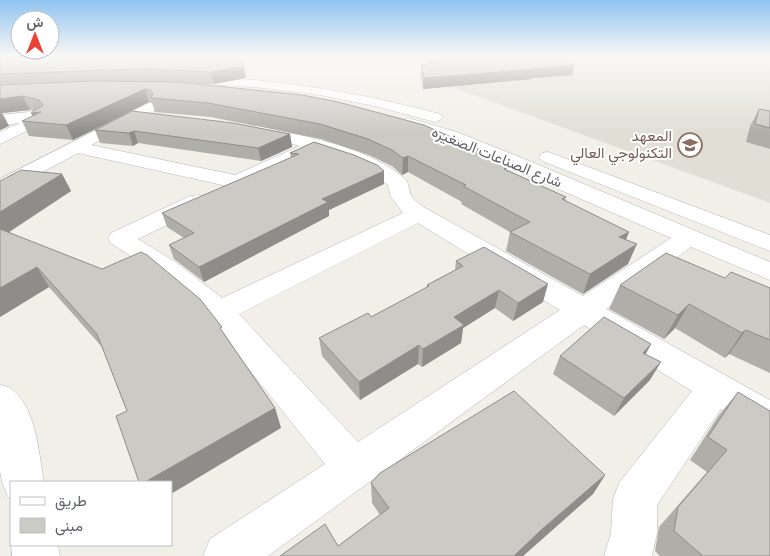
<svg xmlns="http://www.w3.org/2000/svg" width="770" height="556" font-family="Figtree,Vazirmatn,sans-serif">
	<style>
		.education { fill: #e1ded6 }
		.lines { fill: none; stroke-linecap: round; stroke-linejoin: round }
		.minor-casing { stroke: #b5b8bc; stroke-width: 1 }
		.minor { fill: #fff; fill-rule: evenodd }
		.wall { fill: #afaea9 }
		.shaded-wall { fill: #8f8d8a }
		.building { fill: #cccac5; stroke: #8f8d8a }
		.labels { text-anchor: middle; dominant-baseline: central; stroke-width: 4; stroke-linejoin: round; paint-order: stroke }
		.far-education-label { font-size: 15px; fill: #785e54; stroke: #fff; text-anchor: end }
		.far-street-label { font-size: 15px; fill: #5f6368; stroke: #fff }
	</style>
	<rect width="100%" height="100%" fill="#f1efe8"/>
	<path class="education" d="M414,56H770V203L449,86L410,58Z"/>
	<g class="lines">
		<g class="minor-casing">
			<path id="minor" d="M191,76C276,79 358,92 440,114L443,117L440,120L435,122L375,106L314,94L253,87L187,83L185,80L187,77Z
				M186,84L193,88L191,91L91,145L235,175L300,146L248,133L246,130L248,127C259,124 271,129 282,131C322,140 370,150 403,177C410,182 408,190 412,197C416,202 422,206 427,209L583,296L671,238L445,140L402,126L400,123L402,120L408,118L457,132L522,158L770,262V280L691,247L606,309L770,400V436L756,431L721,409L657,505V533L652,556H604L611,533L613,499L619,483L692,391L584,325L268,556H203L210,539L325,464L208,318L156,273L111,243L108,238L111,233L190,196L198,195L206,196L209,201L206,206L138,239L174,261L222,298L403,213L391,197L388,185L379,178L345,161L317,151L245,186L235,189L227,186L78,153L7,191L0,193V179ZM418,223L560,310L358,442L239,314Z
				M30,112L45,116L48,119L45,122L0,144V132L20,123L0,125V115Z
				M548,152L770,235V251L542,161L539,157L542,153Z
				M0,385C5,386 11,387 14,391C36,410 39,454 44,482H11V498L8,497L2,482L0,471Z
				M11,542V545H58L60,556H12Z"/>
		</g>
		<use href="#minor" class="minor"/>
	</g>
	<path class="wall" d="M0,56H241L246,78L214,84H197L487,153L486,157L508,171L566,197L565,201L626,240L628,264L583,294L506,251L510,232L461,204L462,202L408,172L402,175L392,166L369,155L321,139L211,117L155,112L152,103L149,102L73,140L29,136L22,121L33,116L34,111L30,110L2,113L9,126L0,130Z
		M423,56H551L574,65L572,75L532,78V79L423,89L421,75V65L431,63Z
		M759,109L770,111V149L746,142L750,126Z
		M132,111L290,134L292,147L261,161L138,143L133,146L100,143L95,130Z
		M314,142L384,171V184L329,210V216L204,282L174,259L169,245L184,238L167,227L162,213L291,158L290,153Z
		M62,174L71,191L9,232L225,335L275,408L281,428L127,411L102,347L49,287L0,317V181Z
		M456,261L543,302L513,321L495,308L463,328L461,343L422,367L418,364L360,400L322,356L319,338L371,317L427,288V285L455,270Z
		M725,278L770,288V373L729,354L725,358L675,328L664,339L609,309L620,285Z
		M651,344L646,354L650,380L614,416L553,374L560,356Z
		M738,392L770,556H660L655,551L659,527L707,472L690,460L719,415Z
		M605,475L593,494L523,556H280L338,546L380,515L372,503L371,483Z"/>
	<path class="shaded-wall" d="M574,65L572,75L532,78V79L423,89L424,78Z
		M244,66L246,78L214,84L211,72Z
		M145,89L149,102L73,140L66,125Z
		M23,96L30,110L2,113L9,126L0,130V99Z
		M41,112L36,122L31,113Z
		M134,131L138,143L133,146L129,133Z
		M290,134L292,147L261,161L258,148Z
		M408,156V172L402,175L403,158Z
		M384,171V184L329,210V216L204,282L199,267L322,199Z
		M62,174L71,191L0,238V212Z
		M629,232L621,252L619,237Z
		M637,244L628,264L583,294L590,274Z
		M37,267L49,287L0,317V288Z
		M548,284L543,302L513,321L518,303Z
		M499,290L495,308L463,328L461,343L422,367L423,349L454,317Z
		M689,304L675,328L664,339L678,315Z
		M746,330L729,354L725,358L742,333Z
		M651,344L641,362L643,353Z
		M419,345L418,364L360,400L359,382Z
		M661,362L650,380L614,416L624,398Z
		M275,408L281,428L171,494V482H145Z
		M605,475L593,494L523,556H514L540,531Z"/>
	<path class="building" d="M0,56H241L244,66L211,72L144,69L0,74Z
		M434,56H551L574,65L533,69H534L424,78L421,65L441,61Z
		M93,81L178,82L302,95L338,102L424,125L487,153L485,156L509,167L504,169L566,197L562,199L629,232L619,237L637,244L590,274L510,232L530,222L463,186L466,185L408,156L403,158L392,150L368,139L320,124L208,103L151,98L153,93L150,90L145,89L66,125L22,121L41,112L31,113L43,105L39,100L23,96L0,99V85Z
		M759,109L770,111V128L755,124Z
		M132,111L233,123L290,134L258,148L134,131L129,133L95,130Z
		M314,142L354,155L377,165L384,171L322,199L328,202L199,267L169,245L194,233L162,213L299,154L290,153Z
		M21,170L62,174L0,212V181Z
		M0,229L102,269L141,252L147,255L200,299L222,327L220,328L275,408L145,482H139L116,416L127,411L97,334L37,267L0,288Z
		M484,247L548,284L518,303L499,290L454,317L464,325L423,349L419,345L359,382L319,338L368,313L371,317L429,286L427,285L463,266L456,261Z
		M666,253L725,278L731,272L770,288V340L746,330L742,333L689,304L678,315L620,285Z
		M604,317L651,344L643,353L661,362L624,398L560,356Z
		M514,391L605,475L540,531L514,556H280L325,524L338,546L389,508L371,483L380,473Z
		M738,392L770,411V556H703L674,531L678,507L727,450L708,437Z"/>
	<linearGradient id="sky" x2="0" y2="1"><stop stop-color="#8fc3f1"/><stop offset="0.42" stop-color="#f9f8f5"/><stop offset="1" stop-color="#f9f8f5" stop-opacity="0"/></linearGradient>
	<rect width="770" height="133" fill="url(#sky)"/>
	<defs>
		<g id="university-ring" transform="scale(1.25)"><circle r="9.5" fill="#fff" stroke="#8d6e63" stroke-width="1.5"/><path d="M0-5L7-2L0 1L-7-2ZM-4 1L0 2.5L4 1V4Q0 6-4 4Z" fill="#8d6e63"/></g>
	</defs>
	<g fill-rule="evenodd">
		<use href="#university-ring" x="690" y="145"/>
	</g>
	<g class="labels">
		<g class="far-education-label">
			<text x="672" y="136">المعهد<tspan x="672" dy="17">التكنولوجي العالي</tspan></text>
		</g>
		<g class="far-street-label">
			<text transform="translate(497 157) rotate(22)">شارع الصناعات الصغيره</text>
		</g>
	</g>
	<rect x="10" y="481" width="162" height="65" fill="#ffffff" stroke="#bfc1c3"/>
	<rect x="20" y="497" width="25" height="8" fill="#ffffff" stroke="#bfc1c3"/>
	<text x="55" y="506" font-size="15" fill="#5f6368">طريق</text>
	<rect x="20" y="518" width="25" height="15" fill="#cccac5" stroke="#bfc1c3"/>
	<text x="55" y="531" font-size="15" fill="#5f6368">مبنى</text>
	<g transform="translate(35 35)"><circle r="24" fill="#ffffff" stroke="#bfc1c3"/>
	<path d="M0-4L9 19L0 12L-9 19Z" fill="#ea4335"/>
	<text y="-8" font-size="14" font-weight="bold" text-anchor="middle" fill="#5f6368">ش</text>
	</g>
</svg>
